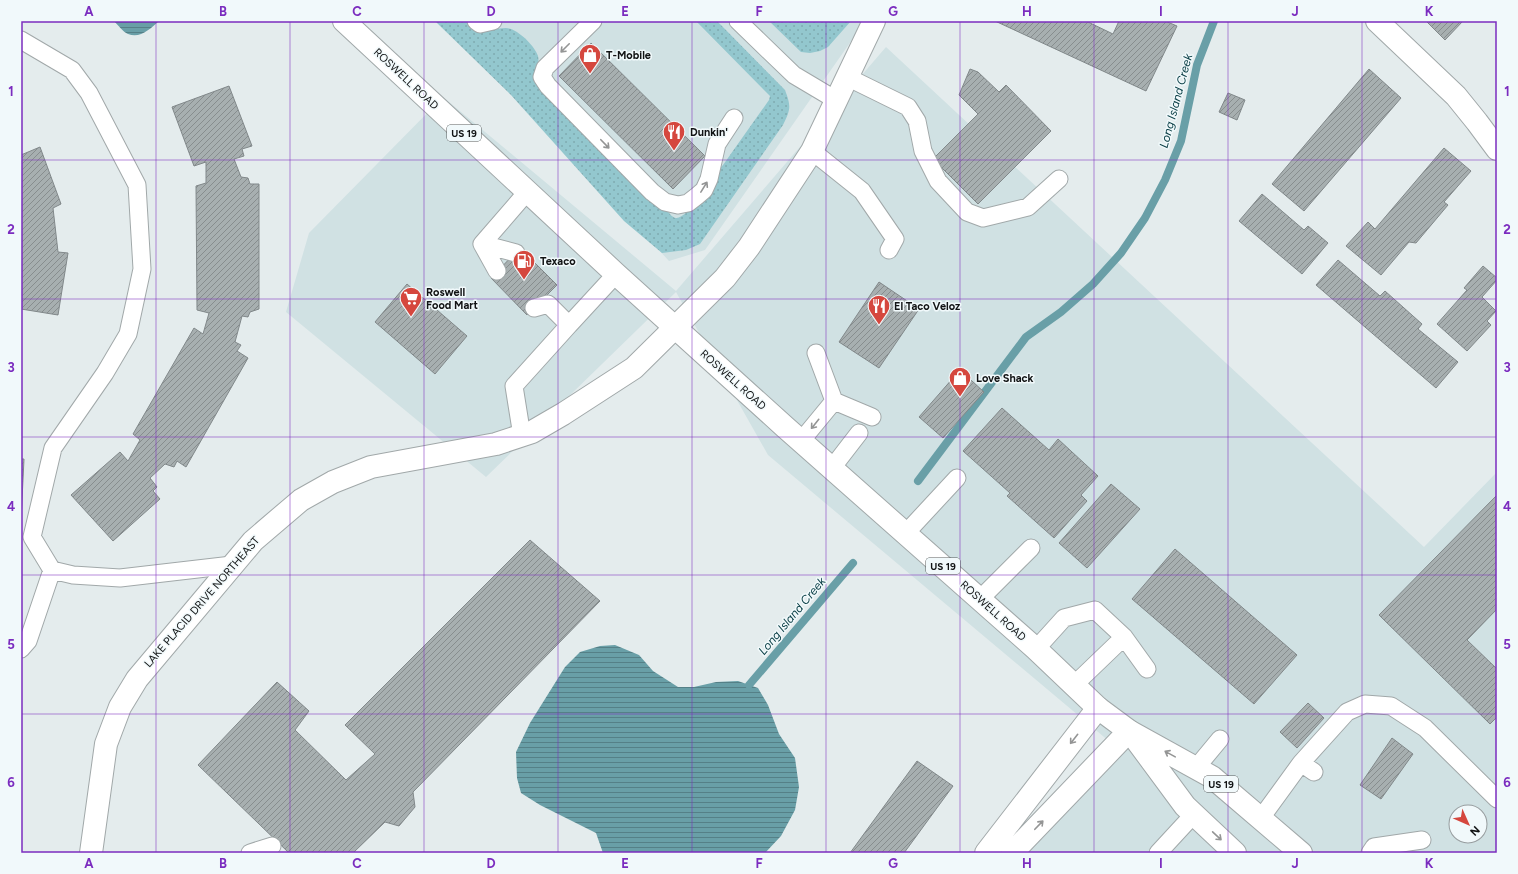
<svg xmlns="http://www.w3.org/2000/svg" width="1518" height="874" font-family="Figtree,sans-serif">
	<style>
		.built { fill: #d0e1e3; fill-rule: evenodd }
		.grass { fill: url(#grass-dots) }
		.water { fill: url(#water-rules) }
		.lines { fill: none; stroke-linecap: round; stroke-linejoin: round }
		.stream { stroke: #699fa7; stroke-width: 8 }
		.building { fill: url(#building-hatch); stroke: #81888a }
		.lane-casing { stroke: #a1a8a9; stroke-width: 19 }
		.street-casing { stroke: #a1a8a9; stroke-width: 24 }
		.primary-casing { stroke: #a1a8a9; stroke-width: 24 }
		.lane { stroke: #fff; stroke-width: 17 }
		.street { stroke: #fff; stroke-width: 22 }
		.primary { stroke: #fff; stroke-width: 22 }
		.oneway { stroke: #949595 }
		.grid { fill: none; stroke: #7b2cbf; stroke-width: 1; stroke-opacity: 0.55 }
		.labels { text-anchor: middle; dominant-baseline: central; stroke-width: 3; stroke-linejoin: round; paint-order: stroke }
		.shield { fill: #f1f9fb; stroke: #545859; stroke-width: 1 }
		.shield-label { font-size: 10px; font-weight: bold; fill: #111314 }
		.poi-label { font-size: 11px; font-weight: bold; fill: #111314; stroke: #f1f9fb; text-anchor: start }
		.street-label { font-size: 11px; fill: #111314; stroke: #f1f9fb }
		.water-label { font-size: 12px; font-style: italic; fill: #0c4047; stroke: #f1f9fb }
		.neatline { fill: none; stroke: #7b2cbf; stroke-width: 1.5 }
		.grid-label { font-size: 13px; text-anchor: middle; font-weight: bold; fill: #7b2cbf }
	</style>
	<defs>
		<pattern id="grass-dots" width="8" height="8" patternUnits="userSpaceOnUse"><rect width="8" height="8" fill="#93c7ce"/><path d="M2 2h.1M6 6h.1" fill="none" stroke="#7eaab0" stroke-width="1.8" stroke-linecap="round"/></pattern>
		<pattern id="water-rules" width="6" height="5" patternUnits="userSpaceOnUse"><rect width="6" height="5" fill="#699fa7"/><path d="M0 2.5h6" fill="none" stroke="#558087"/></pattern>
		<pattern id="building-hatch" width="6" height="6" patternUnits="userSpaceOnUse"><rect width="6" height="6" fill="#a7afb0"/><path d="M-1 1l2-2M0 6l6-6M5 7l2-2" fill="none" stroke="#878d8e"/></pattern>
	</defs>
	<rect width="100%" height="100%" fill="#e4eced"/>
	<path class="built" d="M435,21H861L854,37L705,250L669,261L532,112Z
		M886,47L1424,547L1497,472V853H1012L1110,742L768,455L676,292L486,477L286,312L309,233L443,97L676,291ZM1456,812H1480V836H1456Z"/>
	<path class="grass" d="M435,21H471C489,38 487,28 506,28C517,28 535,46 538,56C539,60 538,65 538,69L665,208C668,211 672,218 676,218C689,219 713,174 723,165L769,100L770,96L696,21H717L785,90C791,106 791,109 783,125L700,244L686,250L662,253L624,221L511,95Z
		M769,21H851L828,47L820,51L810,53L801,52Z"/>
	<path class="water" d="M114,21H159C150,29 140,39 128,34C123,32 118,25 114,21Z
		M615,645L639,655L653,671L678,687H694L716,682L738,681L758,688L768,705L779,734L795,758L799,787L795,810L781,836L765,853H603L596,833L540,805L521,793L517,778L516,752L530,723L565,667L580,652L600,646Z"/>
	<g class="lines">
		<path class="stream" d="M918,481L1026,337L1061,312L1093,284L1121,253L1145,218L1165,180L1181,141L1197,65L1214,21
			M749,685L853,563"/>
	</g>
	<path class="building" d="M995,21H1086L1113,34L1119,21H1165L1177,26L1146,91Z
		M1426,21H1463L1445,40Z
		M591,43L705,156L673,189L559,76Z
		M970,69L978,72L999,92L1006,85L1051,131L978,204L933,159L978,114L959,95Z
		M1369,69L1401,98L1304,211L1272,184Z
		M229,86L252,146L242,149L244,156L234,159L241,177L248,178L250,184H259V309L250,312L248,317L242,316L235,342L241,345L237,351L248,358L186,467L177,461L174,467L165,464L150,478L157,487L153,491L160,499L113,541L71,495L120,452L128,461L140,440L133,434L194,328L203,334L209,313L197,310L196,186L206,183V162L194,166L172,107Z
		M1228,93L1245,100L1237,120L1219,112Z
		M40,147L61,204L53,208L58,252L68,253L58,315L21,309V155Z
		M1444,148L1471,171L1444,202L1448,205L1416,243L1409,242L1381,275L1346,246L1368,222L1375,229Z
		M1262,194L1304,230L1308,226L1328,243L1302,274L1239,221Z
		M520,248L557,285L527,315L491,278Z
		M1338,260L1380,296L1385,291L1422,324L1418,329L1458,362L1436,388L1316,285Z
		M1483,266L1497,278V280L1482,297L1496,311L1487,321L1491,325L1467,351L1437,324L1467,290L1464,288Z
		M879,282L919,309L879,368L839,342Z
		M407,284L467,336L435,374L375,322Z
		M960,370L984,392L943,438L919,417Z
		M1002,408L1049,450L1058,439L1098,476L1081,495L1087,501L1054,538L1007,496L1010,493L963,451Z
		M21,459H24L21,520Z
		M1111,484L1140,509L1087,568L1059,543Z
		M1497,495V609L1467,640L1497,669V717L1490,724L1379,615Z
		M530,540L600,601L413,792L415,807L399,826L385,822L353,853H289L198,765L277,682L309,711L295,730L346,780L375,754L345,725Z
		M1175,549L1297,655L1254,704L1132,599Z
		M1308,703L1324,718L1297,748L1280,732Z
		M1392,738L1413,754L1381,799L1360,785Z
		M917,761L953,786L904,853H850Z"/>
	<g class="lines">
		<g class="lane-casing">
			<path id="lane" d="M476,21L480,24L493,21
				M593,21L545,68L542,77L548,86L652,192L665,202L678,205L688,203L697,196L704,190L709,179L717,144L734,118
				M738,21L794,75L836,100
				M21,40L72,70L89,93L137,185L142,269L128,334L105,373L53,448L32,537L52,570
				M847,77L908,107L917,121L923,151L938,181L967,212L983,218L1028,207L1059,179
				M812,151L862,191L895,239L889,250
				M482,244L516,253
				M497,271L482,244L527,192
				M569,325L616,274
				M834,401L872,417
				M522,436L514,386L569,325L548,304L534,308
				M801,441L834,401L816,353
				M832,468L859,433
				M906,533L957,478
				M980,599L1031,548
				M21,649L28,641L52,570L73,575L120,578L232,565
				M1036,649L1064,618L1095,610L1124,637L1147,669
				M1074,685L1124,637
				M1301,763L1347,712L1365,704L1391,706L1425,728L1497,799
				M1196,768L1220,739
				M1261,818L1301,763L1314,772
				M250,853L272,846
				M1158,853L1194,814
				M1370,853L1374,847L1422,840"/>
		</g>
		<g class="street-casing">
			<path id="street" d="M1377,21L1456,96L1477,122L1497,149
				M91,853L106,744L120,707L137,679L253,541L301,500L333,482L371,467L496,444L532,432L563,414L634,368L725,278L749,247L812,151L874,21
				M986,853L1098,708
				M1012,853L1129,731"/>
		</g>
		<g class="primary-casing">
			<path id="primary" d="M344,21L616,274L785,427L1036,649L1098,708L1129,731L1212,777L1301,853
				M1134,737L1185,806L1235,853"/>
		</g>
		<use href="#lane" class="lane"/>
		<use href="#street" class="street"/>
		<use href="#primary" class="primary"/>
	</g>
	<defs><path id="oneway-shaft" d="M-6 0H5M1.5-3L5.5 0L1.5 3" fill="none" stroke-width="1.6" stroke-linecap="round" stroke-linejoin="round"/></defs>
	<g class="oneway">
		<use href="#oneway-shaft" transform="translate(565 48) rotate(135)"/>
		<use href="#oneway-shaft" transform="translate(605 144) rotate(46)"/>
		<use href="#oneway-shaft" transform="translate(704 187) rotate(-58)"/>
		<use href="#oneway-shaft" transform="translate(815 424) rotate(129)"/>
		<use href="#oneway-shaft" transform="translate(1074 739) rotate(128)"/>
		<use href="#oneway-shaft" transform="translate(1170 754) rotate(-151)"/>
		<use href="#oneway-shaft" transform="translate(1039 825) rotate(-46)"/>
		<use href="#oneway-shaft" transform="translate(1217 836) rotate(43)"/>
	</g>
	<path class="grid" d="M156,21V853M290,21V853M424,21V853M558,21V853M692,21V853M826,21V853M960,21V853M1094,21V853M1228,21V853M1362,21V853M21,160H1497M21,299H1497M21,437H1497M21,575H1497M21,714H1497"/>
	<defs>
		<g id="shop-pin" transform="scale(1.15)"><path d="M0 17L-7.5 6A9.5 9.5 0 1 1 7.5 6Z" fill="#d5473e" stroke="#f1f9fb"/><path d="M-5-2.5h2.3a2.7 3.5 0 0 1 5.4 0H5L5.5 6h-11ZM-1.5-2.5h3a1.5 2.3 0 0 0-3 0Z" fill="#fff"/></g>
		<g id="restaurant-pin" transform="scale(1.15)"><path d="M0 17L-7.5 6A9.5 9.5 0 1 1 7.5 6Z" fill="#d5473e" stroke="#f1f9fb"/><path d="M-5-6h1v4h1v-4h1v4h1v-4h1v5L-1.5 .5V6h-2V.5L-5-1ZM5-6V6H3V1.5H1.5Q1.5-4 5-6Z" fill="#fff"/></g>
		<g id="fuel-pin" transform="scale(1.15)"><path d="M0 17L-7.5 6A9.5 9.5 0 1 1 7.5 6Z" fill="#d5473e" stroke="#f1f9fb"/><path d="M-5.5-6h7V0h2V4h1.3V-2.5L3-4.5l.8-.8L6-3V5H2.5V1h-1V6h-7ZM-4.2-4.7v3.2H.2V-4.7Z" fill="#fff"/></g>
		<g id="supermarket-pin" transform="scale(1.15)"><path d="M0 17L-7.5 6A9.5 9.5 0 1 1 7.5 6Z" fill="#d5473e" stroke="#f1f9fb"/><path d="M-6-5.5h2.5l.6 2H6L4.5 2H-2.5L-4.4-4H-6ZM-1.5 3.2a1.3 1.3 0 1 0 .1 0ZM3 3.2a1.3 1.3 0 1 0 .1 0Z" fill="#fff"/></g>
	</defs>
	<g fill-rule="evenodd">
		<use href="#shop-pin" x="590" y="55"/>
		<use href="#restaurant-pin" x="674" y="132"/>
		<use href="#fuel-pin" x="524" y="261"/>
		<use href="#supermarket-pin" x="411" y="298"/>
		<use href="#restaurant-pin" x="879" y="306"/>
		<use href="#shop-pin" x="960" y="378"/>
	</g>
	<g class="labels">
		<g class="shield">
			<rect x="447" y="125" width="34" height="16" rx="3"/>
			<rect x="926" y="558" width="34" height="16" rx="3"/>
			<rect x="1204" y="776" width="34" height="16" rx="3"/>
		</g>
		<g class="shield-label">
			<text x="464" y="133">US 19</text>
			<text x="943" y="566">US 19</text>
			<text x="1221" y="784">US 19</text>
		</g>
		<g class="poi-label">
			<text x="606" y="55">T-Mobile</text>
			<text x="690" y="132">Dunkin'</text>
			<text x="540" y="261">Texaco</text>
			<text x="426" y="292">Roswell<tspan x="426" dy="13">Food Mart</tspan></text>
			<text x="894" y="306">El Taco Veloz</text>
			<text x="976" y="378">Love Shack</text>
		</g>
		<g class="street-label">
			<text transform="translate(406 79) rotate(43)">ROSWELL ROAD</text>
			<text transform="translate(733 380) rotate(42)">ROSWELL ROAD</text>
			<text transform="translate(202 602) rotate(-49)">LAKE PLACID DRIVE NORTHEAST</text>
			<text transform="translate(993 611) rotate(42)">ROSWELL ROAD</text>
		</g>
		<g class="water-label">
			<text transform="translate(1176 101) rotate(-75)">Long Island Creek</text>
			<text transform="translate(792 616) rotate(-50)">Long Island Creek</text>
		</g>
	</g>
	<rect width="1518" height="874" fill="none" stroke="#f1f9fb" stroke-width="44"/>
	<g transform="translate(1468 824) rotate(135)"><circle r="19" fill="#f1f9fb" stroke="#979d9f"/>
	<path d="M0-3L7 15L0 10L-7 15Z" fill="#d5473e"/>
	<text y="-6" font-size="11" font-weight="bold" text-anchor="middle" fill="#111314">N</text>
	</g>
	<rect x="22" y="22" width="1474" height="830" class="neatline"/>
	<g class="grid-label">
		<text x="89" y="16">A</text>
		<text x="223" y="16">B</text>
		<text x="357" y="16">C</text>
		<text x="491" y="16">D</text>
		<text x="625" y="16">E</text>
		<text x="759" y="16">F</text>
		<text x="893" y="16">G</text>
		<text x="1027" y="16">H</text>
		<text x="1161" y="16">I</text>
		<text x="1295" y="16">J</text>
		<text x="1429" y="16">K</text>
		<text x="11" y="96">1</text>
		<text x="1507" y="96">1</text>
		<text x="11" y="234">2</text>
		<text x="1507" y="234">2</text>
		<text x="11" y="372">3</text>
		<text x="1507" y="372">3</text>
		<text x="11" y="511">4</text>
		<text x="1507" y="511">4</text>
		<text x="11" y="649">5</text>
		<text x="1507" y="649">5</text>
		<text x="11" y="787">6</text>
		<text x="1507" y="787">6</text>
		<text x="89" y="868">A</text>
		<text x="223" y="868">B</text>
		<text x="357" y="868">C</text>
		<text x="491" y="868">D</text>
		<text x="625" y="868">E</text>
		<text x="759" y="868">F</text>
		<text x="893" y="868">G</text>
		<text x="1027" y="868">H</text>
		<text x="1161" y="868">I</text>
		<text x="1295" y="868">J</text>
		<text x="1429" y="868">K</text>
	</g>
</svg>
